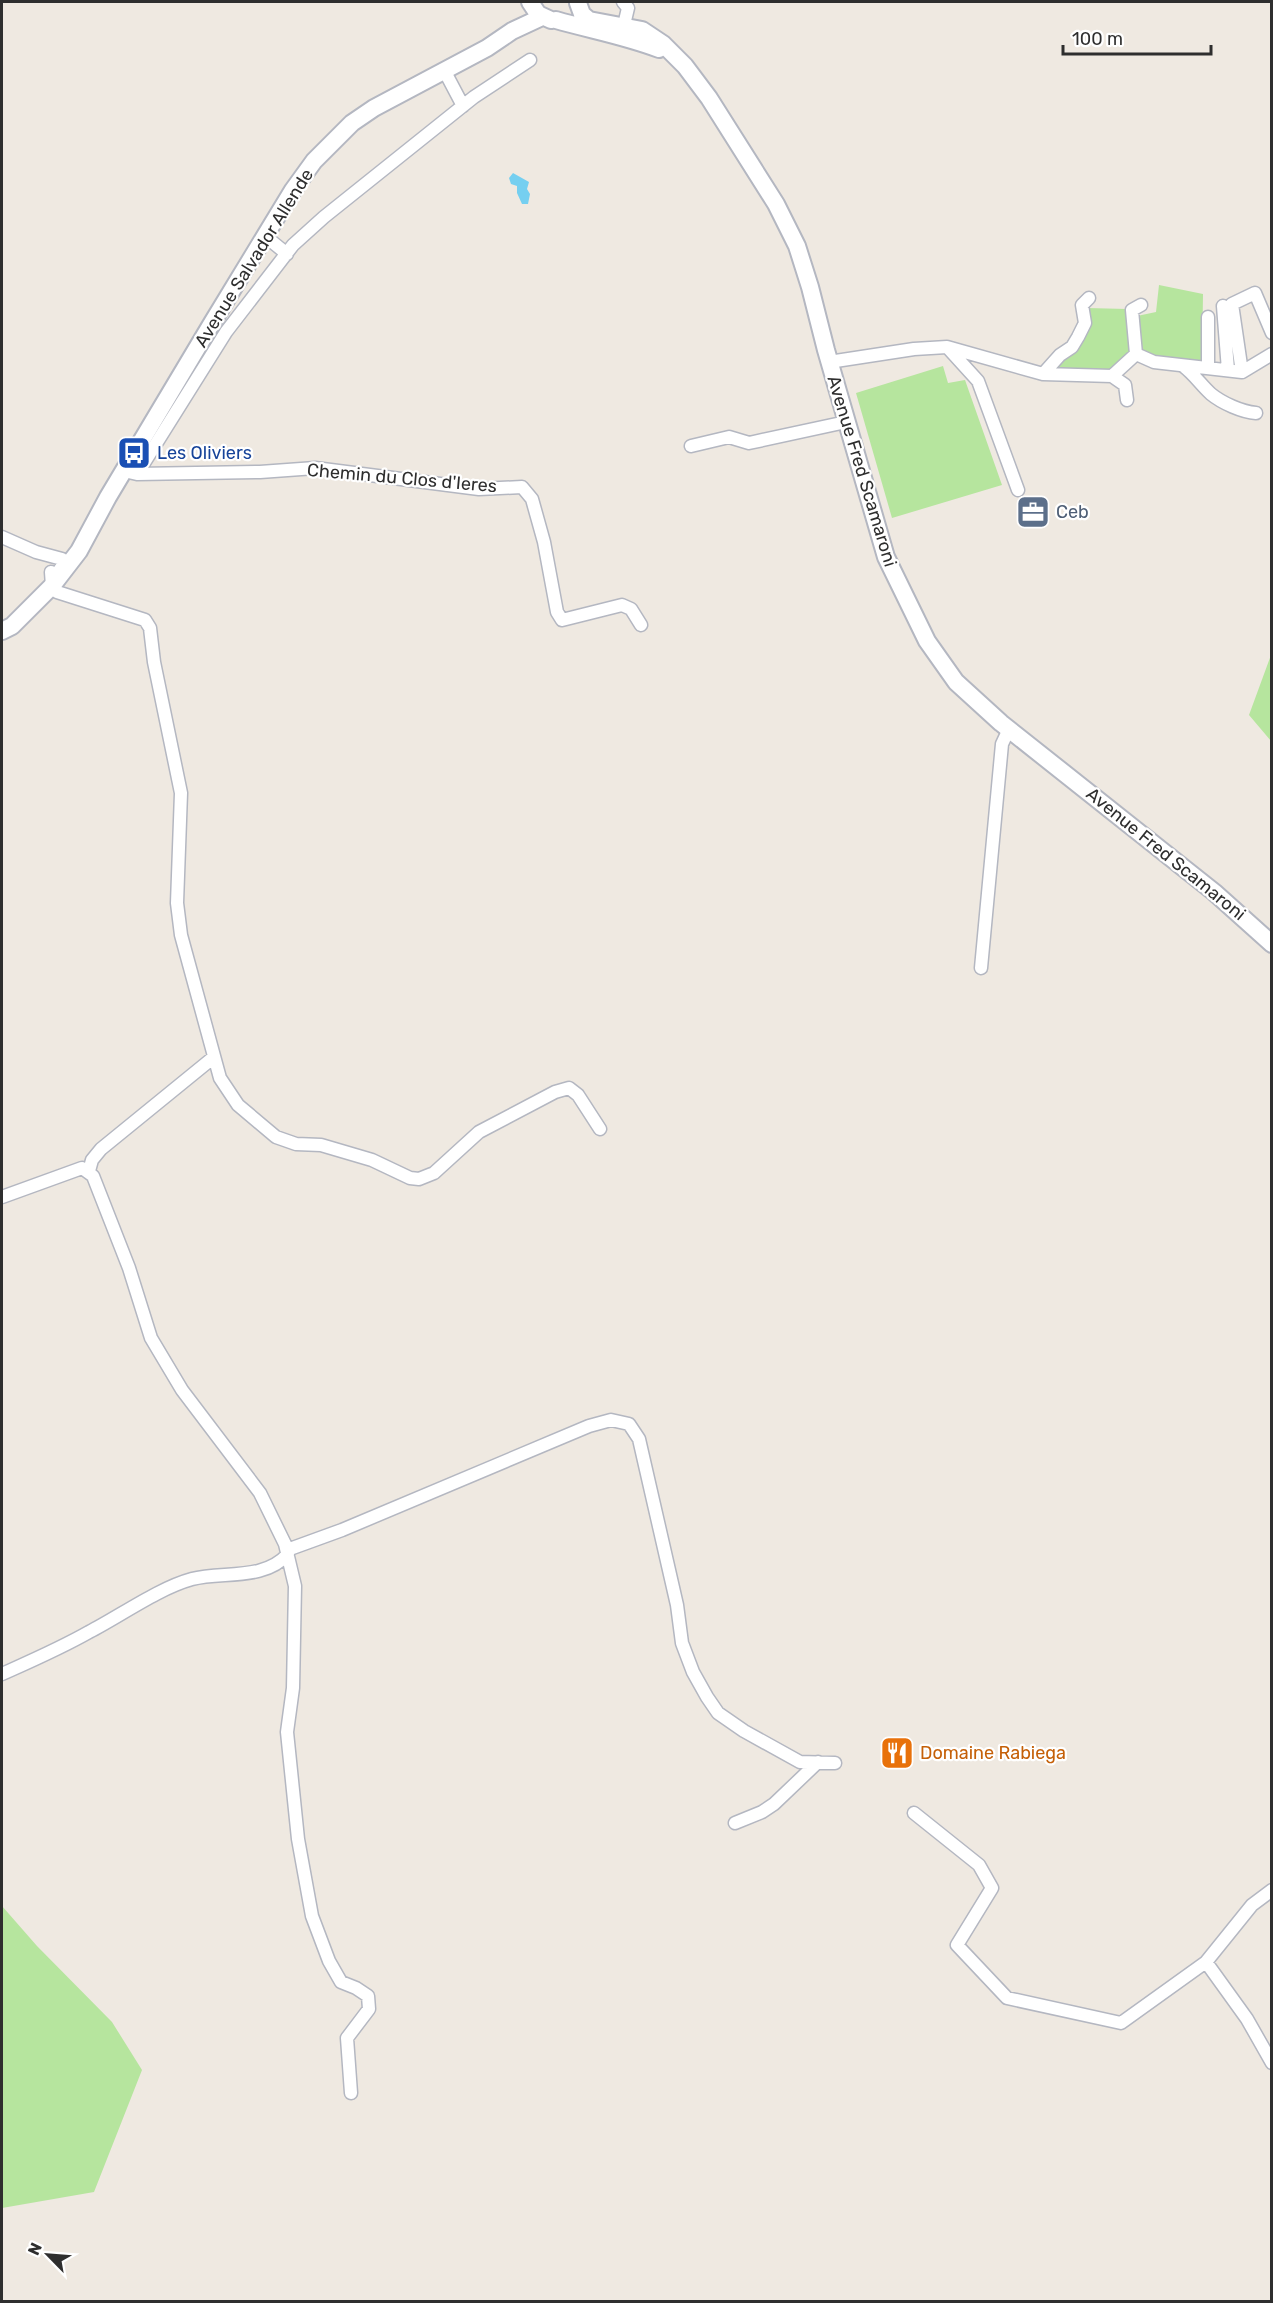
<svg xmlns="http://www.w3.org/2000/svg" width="1273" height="2303" font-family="Rubik,sans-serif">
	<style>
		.green { fill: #b6e59e }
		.water { fill: #75cff0 }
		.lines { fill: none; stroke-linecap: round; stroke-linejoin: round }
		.minor-casing { stroke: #b4b7c1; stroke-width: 15 }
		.secondary-casing { stroke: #b4b7c1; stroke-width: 20 }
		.minor { stroke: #fff; stroke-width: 12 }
		.secondary { stroke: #fff; stroke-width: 16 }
		.labels { text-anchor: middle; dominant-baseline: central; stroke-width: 4.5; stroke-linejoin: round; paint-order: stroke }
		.street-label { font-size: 18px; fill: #2e2e2e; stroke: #fff }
		.transit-label { font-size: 18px; fill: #164399; stroke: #fff; text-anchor: start }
		.service-label { font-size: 18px; fill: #4e5e75; stroke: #fff; text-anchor: start }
		.food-label { font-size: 18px; fill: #c56008; stroke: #fff; text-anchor: start }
	</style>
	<rect width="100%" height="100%" fill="#efe9e1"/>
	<path class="green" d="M1159,285L1203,294L1202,363L1156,358L1140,351L1137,316L1156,312Z
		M1087,308L1127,309L1131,352L1111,372L1051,371L1063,359Z
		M943,366L948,383L965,380L1002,485L892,518L856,393Z
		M1271,655L1272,741H1271L1249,715Z
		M2,1906L37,1946L112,2022L142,2070L94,2192L2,2208Z"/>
	<path class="water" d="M513,173L529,182L527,189L530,194L528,204H522L517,193V186L511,184L509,178Z"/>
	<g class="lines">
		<g class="minor-casing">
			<path id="minor" d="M617,29L620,30L624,25L628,8L623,2
				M444,70L463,106
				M265,236L287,254
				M1223,306L1228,370
				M948,348L978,381L1018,490
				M1136,354L1132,310L1141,305
				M829,362L914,349L947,347L1043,374L1112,376L1136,354L1154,362L1242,372L1272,354
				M1183,366C1194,374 1201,385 1211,394C1222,403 1242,412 1256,413
				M1208,368V317
				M1242,372L1232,304L1255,293L1272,333
				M1043,374L1060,355L1072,347L1078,337L1085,323L1082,305L1089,298
				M1112,376L1125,385L1127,400
				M691,446L729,437L749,443L846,422
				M124,471L137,474L260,472L315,468L479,489L522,487L532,499L544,542L557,612L562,620L622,605L631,609L641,625
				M137,474L226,332L293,245L324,217L474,97L530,60
				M2,537L36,552L62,559L63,565L58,572
				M51,572L52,586L57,592L145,620L150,628L154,662L181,793L177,903L181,935L220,1078L238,1105L276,1137L296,1144L321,1145L372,1160L410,1178L419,1179L434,1173L479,1132L555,1092L569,1088L578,1095L600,1129
				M981,968L1002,744L1009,729
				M89,1171L92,1160L101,1149L214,1057
				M2,1197L82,1168L93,1176L129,1268L151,1338L182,1390L260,1493L285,1544L295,1586L293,1688L287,1732L298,1839L312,1916L329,1961L341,1982L356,1988L368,1996L369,2009L347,2038L351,2093
				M287,1550L342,1530L589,1426L611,1420L629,1424L639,1439L677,1605L682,1643L693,1672L707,1697L718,1713L744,1731L800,1762L835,1763
				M2,1674C31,1661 61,1648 89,1632C120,1616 159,1588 192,1579C223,1571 264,1581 288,1554
				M914,1813L979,1865L992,1888L957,1945L1007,1998L1121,2023L1206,1962L1252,1905L1272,1890
				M735,1823L762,1812L774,1804L818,1762
				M1206,1962L1247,2019L1272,2063"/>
		</g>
		<g class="secondary-casing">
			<path id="secondary" d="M530,2L538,14L551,20
				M578,3L582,14L589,20L642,30L663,44L685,66L709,98L776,204L797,246L810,287L826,350L886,557L927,641L956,682L1001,723L1214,892L1272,944
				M556,20C591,30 625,36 659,49
				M2,631L12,626L52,586L79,551L108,497L212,323L293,190L314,161L352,123L374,108L487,48L512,31L542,17"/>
		</g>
		<use href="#minor" class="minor"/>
		<use href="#secondary" class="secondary"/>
	</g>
	<defs>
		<g id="bus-square" transform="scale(1.725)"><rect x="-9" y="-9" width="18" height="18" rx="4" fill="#1a4fb4" stroke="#fff"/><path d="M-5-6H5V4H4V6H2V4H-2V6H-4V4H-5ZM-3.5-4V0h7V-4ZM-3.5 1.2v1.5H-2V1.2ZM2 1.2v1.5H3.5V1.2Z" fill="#fff"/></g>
		<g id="office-square" transform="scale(1.725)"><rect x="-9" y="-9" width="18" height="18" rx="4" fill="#5c6f8a" stroke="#fff"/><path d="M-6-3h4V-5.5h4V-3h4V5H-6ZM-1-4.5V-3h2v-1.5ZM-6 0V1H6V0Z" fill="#fff"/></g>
		<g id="restaurant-square" transform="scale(1.725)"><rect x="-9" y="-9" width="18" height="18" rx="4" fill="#e8710a" stroke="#fff"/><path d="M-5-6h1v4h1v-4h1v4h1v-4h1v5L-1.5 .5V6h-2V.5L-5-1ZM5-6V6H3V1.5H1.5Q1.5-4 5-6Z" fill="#fff"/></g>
	</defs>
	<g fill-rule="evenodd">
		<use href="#bus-square" x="134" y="453"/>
		<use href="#office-square" x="1033" y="512"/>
		<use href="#restaurant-square" x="897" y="1753"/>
	</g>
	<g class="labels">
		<g class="street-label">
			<text transform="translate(254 258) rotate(-58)">Avenue Salvador Allende</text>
			<text transform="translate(862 471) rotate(73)">Avenue Fred Scamaroni</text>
			<text transform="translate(402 478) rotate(5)">Chemin du Clos d'Ieres</text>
			<text transform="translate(1166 854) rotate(39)">Avenue Fred Scamaroni</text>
		</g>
		<g class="transit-label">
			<text x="157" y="453">Les Oliviers</text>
		</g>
		<g class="service-label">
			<text x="1056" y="512">Ceb</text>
		</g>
		<g class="food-label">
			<text x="920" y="1753">Domaine Rabiega</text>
		</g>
	</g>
	<rect width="1273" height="2303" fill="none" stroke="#2e2e2e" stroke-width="6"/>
	<g transform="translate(48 2255) rotate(295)" stroke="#ffffff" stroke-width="4.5" paint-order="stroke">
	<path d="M0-4.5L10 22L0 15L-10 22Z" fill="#2e2e2e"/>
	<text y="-9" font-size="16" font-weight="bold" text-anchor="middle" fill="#2e2e2e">N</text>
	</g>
	<path d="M1063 45v9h148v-9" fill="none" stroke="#2e2e2e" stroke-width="3"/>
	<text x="1072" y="45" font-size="18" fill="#2e2e2e" stroke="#ffffff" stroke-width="4.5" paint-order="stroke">100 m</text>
</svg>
